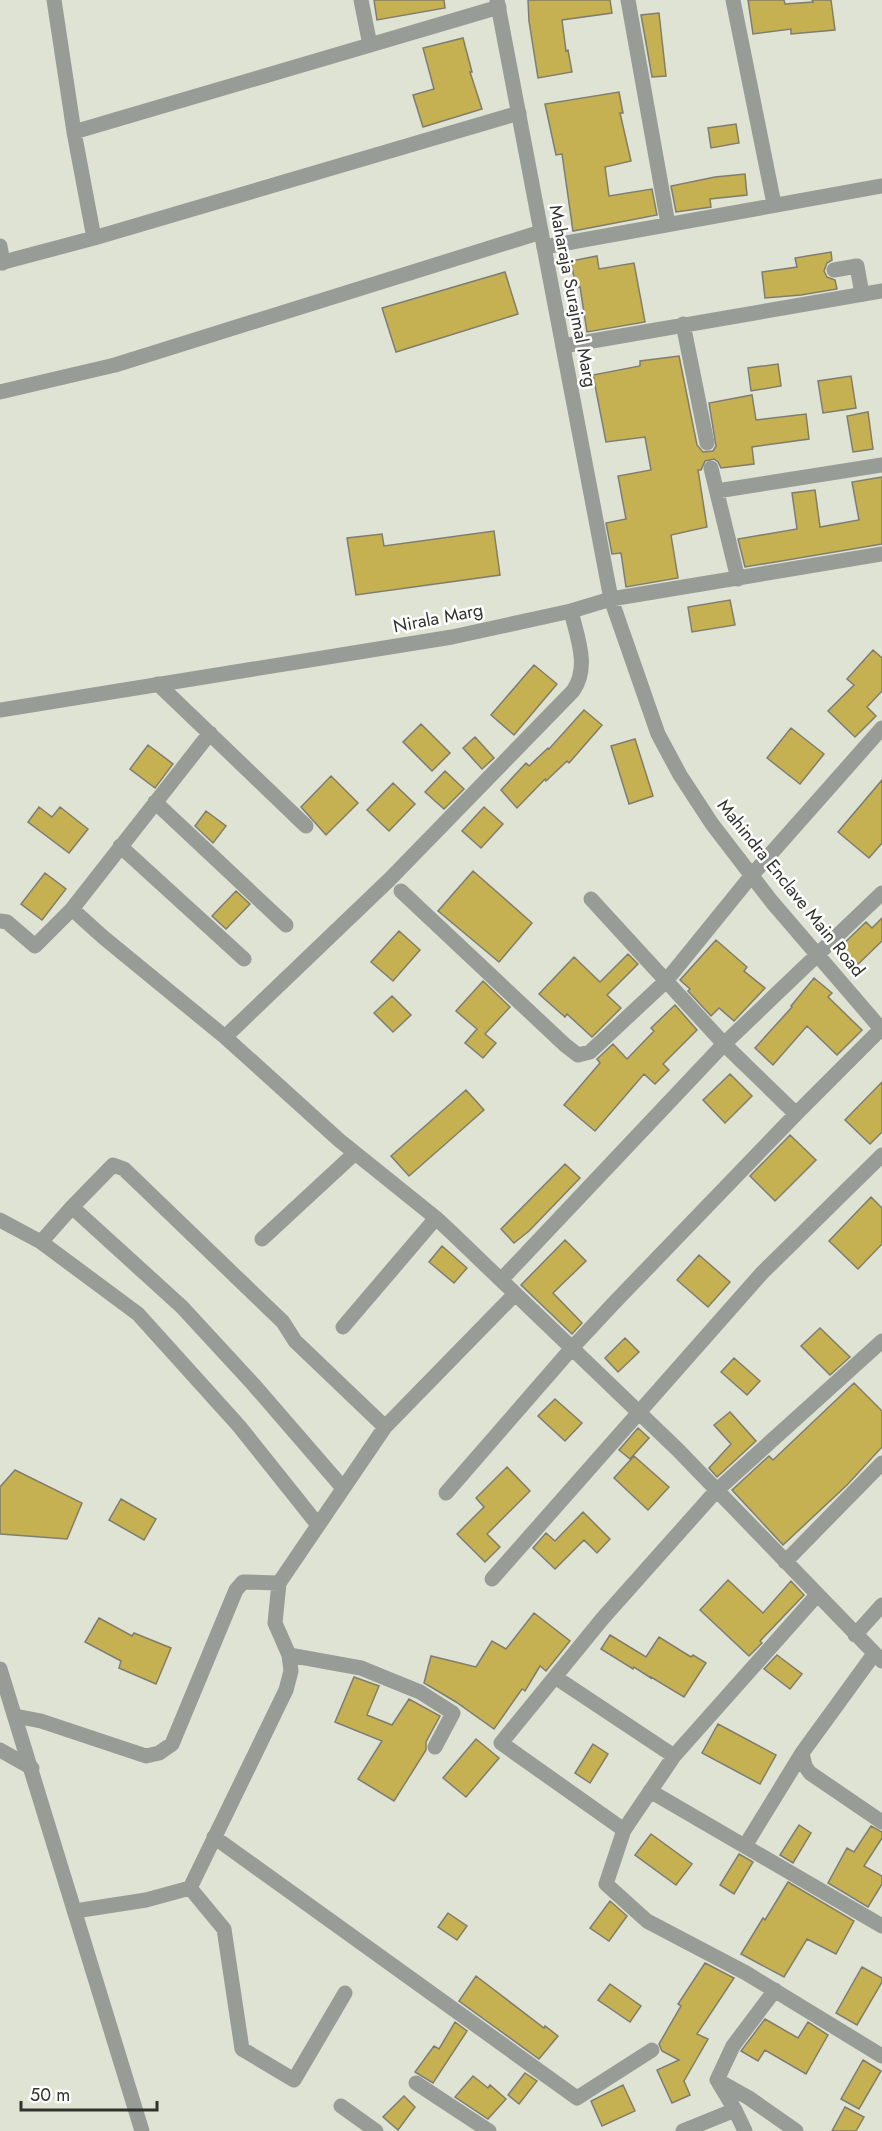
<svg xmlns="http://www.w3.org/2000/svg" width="882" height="2131" font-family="Jost,sans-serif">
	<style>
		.building { fill: #c5b052; stroke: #807d6e; stroke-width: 1.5 }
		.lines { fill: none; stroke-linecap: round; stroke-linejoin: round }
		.minor { stroke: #979c97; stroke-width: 15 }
		.tertiary { stroke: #979c97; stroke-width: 15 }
		.labels { text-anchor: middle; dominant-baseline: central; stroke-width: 5; stroke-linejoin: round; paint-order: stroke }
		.street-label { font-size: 18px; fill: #32332d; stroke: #fff }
	</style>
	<rect width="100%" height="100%" fill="#dee3d4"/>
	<path class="building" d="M374,0H444L445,8L377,20Z
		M528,0H610L612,13L562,20L566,51L568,50L572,72L538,78L529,21Z
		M748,0H784L785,4L813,2L812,0H831L835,30L791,34V29L753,34Z
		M659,13L666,76L652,77L641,15Z
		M463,38L472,72H470L482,109L423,127L413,95L434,89L423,48Z
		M619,92L623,113H620L631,161L605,167L609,196L652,189L657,215L573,231L562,154L556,155L545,104Z
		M736,124L739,143L711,148L708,128Z
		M745,174L747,195L710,199L711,207L676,212L671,186L715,177Z
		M831,252L832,260L827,263L824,271L827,277L835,280L837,289L801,295L765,298L762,272L797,267L795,258Z
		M597,256L599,269L634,263L645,322L587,332L580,287L576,288L571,261Z
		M505,272L518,314L396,352L382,308Z
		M679,356L697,445L703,452L713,451L716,446L709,403L752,395L756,420L806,414L809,439L752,447L754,464L721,468L718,462L714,459L705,461L701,470H698L707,527L671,535L678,578L626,587L621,553L612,554L606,523L626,519L618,476L651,470L645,437L606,442L593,375L640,366V361Z
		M778,364L781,386L751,391L748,368Z
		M851,376L856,408L823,413L818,381Z
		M868,412L873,449L853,452L847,416Z
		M882,477V544L745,567L738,539L797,529L792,493L815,490L820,527L859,520L852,482Z
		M494,531L500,575L356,595L347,538L382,534L384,546Z
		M730,600L735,625L692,632L688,607Z
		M873,650L882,658V691L867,707L876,716L855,737L828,711L854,685L847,679Z
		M534,665L557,684L514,735L491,715Z
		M584,710L602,725L569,763L567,761L546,781L545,779L517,808L501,790L526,763L529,766L548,748L549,749Z
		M421,724L450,753L432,771L403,742Z
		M791,728L824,754L800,784L767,758Z
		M475,737L494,758L482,769L463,748Z
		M635,739L653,796L629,804L611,746Z
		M148,745L173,764L155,788L130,769Z
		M445,771L464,789L444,809L425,792Z
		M331,776L358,803L326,835L301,807Z
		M882,780V843L869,858L838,832Z
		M393,783L415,804L389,831L367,810Z
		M39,807L52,817L60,807L88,829L69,853L28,822Z
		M484,807L503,824L481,848L462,831Z
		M206,811L226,826L213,843L195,826Z
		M473,871L532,923L499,962L438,911Z
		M45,873L66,889L42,920L21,904Z
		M236,891L250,904L226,929L212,916Z
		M882,918V941L853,969L836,951L866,922L872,928Z
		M399,931L420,950L393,981L371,962Z
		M716,940L747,967L744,971L765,988L734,1021L719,1008L711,1016L688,991L690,989L680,980Z
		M628,954L638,964L607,995L621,1008L592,1037L567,1014L565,1017L539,994L574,957L600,982Z
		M814,978L832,993L828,997L862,1030L837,1055L807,1026L773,1065L755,1048L792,1007L791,1006Z
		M483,981L510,1007L485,1034L496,1043L483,1058L465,1043L477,1029L456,1011Z
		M392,996L411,1015L393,1032L374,1013Z
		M675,1005L697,1030L663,1064L669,1070L655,1084L644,1074L595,1131L564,1105L600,1063L597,1059L613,1044L627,1059L654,1031L651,1028Z
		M730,1074L752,1096L725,1123L703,1100Z
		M882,1082V1132L870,1144L845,1120Z
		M466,1090L484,1110L409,1176L391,1156Z
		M790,1135L816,1160L775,1201L750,1176Z
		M565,1164L580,1178L529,1231L514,1243L501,1229Z
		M871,1197L882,1208V1244L858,1269L829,1241Z
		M565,1240L586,1261L553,1293L582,1323L572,1334L521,1285Z
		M442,1246L467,1268L454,1283L429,1262Z
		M699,1255L730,1282L708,1307L677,1280Z
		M820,1328L850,1357L830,1375L801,1346Z
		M625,1338L639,1352L618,1372L605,1358Z
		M734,1358L760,1381L747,1395L721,1372Z
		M854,1383L882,1411V1447L847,1485L783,1545L732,1490L769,1456L773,1460Z
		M555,1399L582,1423L565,1441L538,1416Z
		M730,1412L756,1441L717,1477L709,1468L731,1444L714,1425Z
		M638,1428L649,1438L630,1459L619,1450Z
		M634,1456L669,1487L648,1510L614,1478Z
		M507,1467L530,1491L487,1534L500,1547L485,1562L457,1534L484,1507L476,1498Z
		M15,1470L82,1503L67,1539L0,1534V1487Z
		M121,1499L156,1519L144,1540L109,1520Z
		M583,1512L610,1539L597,1553L584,1540L555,1569L533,1548L546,1533L555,1541Z
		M728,1580L763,1613L791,1581L804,1595L760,1641L762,1643L749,1656L700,1610Z
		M534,1613L570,1641L546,1671L540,1666L525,1691L522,1689L494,1729L456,1702L424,1683L431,1656L476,1667L492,1641L506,1649Z
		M99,1618L132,1636L134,1633L171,1648L156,1684L119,1668L121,1661L85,1642Z
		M610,1635L646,1657L659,1637L691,1657L693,1655L706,1663L684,1697L651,1677V1678L634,1667L633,1669L601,1649Z
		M777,1655L802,1674L790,1689L764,1669Z
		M354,1677L379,1686L367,1715L392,1725L409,1699L440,1716L426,1742V1750L394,1801L358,1779L382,1741L335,1722Z
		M718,1724L776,1755L760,1784L702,1753Z
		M476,1739L499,1758L466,1797L443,1778Z
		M593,1744L608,1754L590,1783L575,1773Z
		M799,1825L811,1833L793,1863L780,1855Z
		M871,1826L882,1832V1838L864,1866L882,1876V1884L868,1907L828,1883L847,1848L854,1852Z
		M651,1834L692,1864L676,1885L635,1855Z
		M739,1854L753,1862L734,1894L720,1885Z
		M788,1882L854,1921L836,1954L807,1939L784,1977L741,1954L763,1918L765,1920Z
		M610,1901L627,1916L609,1941L590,1928Z
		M448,1913L467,1926L457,1940L438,1927Z
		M705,1963L734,1978L697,2034L708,2039L684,2081L690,2095L672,2103L657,2070L679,2060L662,2051L659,2044L681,2006L678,2004Z
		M862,1967L882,1978V1982L857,2025L836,2013Z
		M476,1976L544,2028L545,2026L558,2036L539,2059L459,2001Z
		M610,1984L641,2006L630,2022L598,2000Z
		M765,2019L798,2038L808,2022L828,2035L806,2074L765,2050L758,2061L741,2051Z
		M455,2022L467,2031L433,2083L415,2072L434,2046L439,2049Z
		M863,2060L881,2071L859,2109L841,2099Z
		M525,2073L537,2081L519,2104L508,2095Z
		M473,2076L488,2088L490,2085L506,2099L488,2119L455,2097Z
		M623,2085L635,2111L602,2126L591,2101Z
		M404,2096L415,2107L398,2130L383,2117Z
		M845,2107L864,2117L856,2131H832Z"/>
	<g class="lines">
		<path class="minor" d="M54,0L74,132L94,238
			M361,0L370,45
			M628,0L668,224
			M733,0L774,204
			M74,132L499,7
			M0,246L3,263
			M544,247L882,186
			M0,263L94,238L519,113
			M683,324L707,443
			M563,346L882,291
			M0,392L115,365L541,232
			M711,468L738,579
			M717,491L882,465
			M882,554L611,599L658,734L680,775L712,824L772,902L882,1030
			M158,684L306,826
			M155,802L286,925
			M120,846L244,959
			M401,891L565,1045L578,1055L590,1052L666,981L752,875L882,728
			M591,899L724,1044L796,1114
			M72,909L210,733
			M0,921L7,922L35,946L72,909L103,937L225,1037L339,1140L436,1218L452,1233L678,1450L882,1661
			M225,1037L390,879L573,691C590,667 577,637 571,611
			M72,1207L182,1307L253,1384L343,1488
			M0,1220L41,1242L138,1314L239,1426L318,1525
			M262,1239L355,1153
			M41,1242L72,1207L113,1165L124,1169L283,1322L295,1341L385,1427
			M501,1280L724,1044L882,893
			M343,1327L436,1218
			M446,1493L572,1348L613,1304L796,1114L882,1028
			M785,1562L882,1463
			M492,1579L762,1273L882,1155
			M817,1595L674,1756L624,1830L606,1884L647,1921L746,1973L882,2056
			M855,1635L882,1605
			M874,1654L802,1753L805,1766L810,1773L882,1822
			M289,1655L361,1668L420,1692L453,1713L435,1747
			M555,1677L674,1756
			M15,1716L41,1721L146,1756L159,1753L172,1744L236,1590L243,1582L279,1583
			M0,1750L32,1768
			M650,1791L882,1926
			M624,1830L501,1743L603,1618L716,1491L882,1341
			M214,1837L577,2098L652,2050
			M745,1846L802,1753
			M190,1888L224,1929L242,2049L294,2080L345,1993
			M75,1911L146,1900L190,1888L286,1690L291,1671L289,1655L275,1623L279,1583L385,1427L515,1294
			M717,2080L749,2098L796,2131
			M416,2083L489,2131
			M341,2106L376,2131
			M735,2110L717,2080L733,2046L775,1990
			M683,2131L735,2110L745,2131"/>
		<path class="tertiary" d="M834,270L857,266L862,294
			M0,710L452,637L571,611L611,599L497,0
			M0,1669L142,2131"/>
	</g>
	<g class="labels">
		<g class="street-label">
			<text transform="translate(573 296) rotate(79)">Maharaja Surajmal Marg</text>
			<text transform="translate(438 618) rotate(-11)">Nirala Marg</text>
			<text transform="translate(791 888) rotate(51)">Mahindra Enclave Main Road</text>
		</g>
	</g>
	<path d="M21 2101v9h136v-9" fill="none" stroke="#32332d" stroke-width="3"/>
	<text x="30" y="2101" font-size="18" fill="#32332d" stroke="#ffffff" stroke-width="4.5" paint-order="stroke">50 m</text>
</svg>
